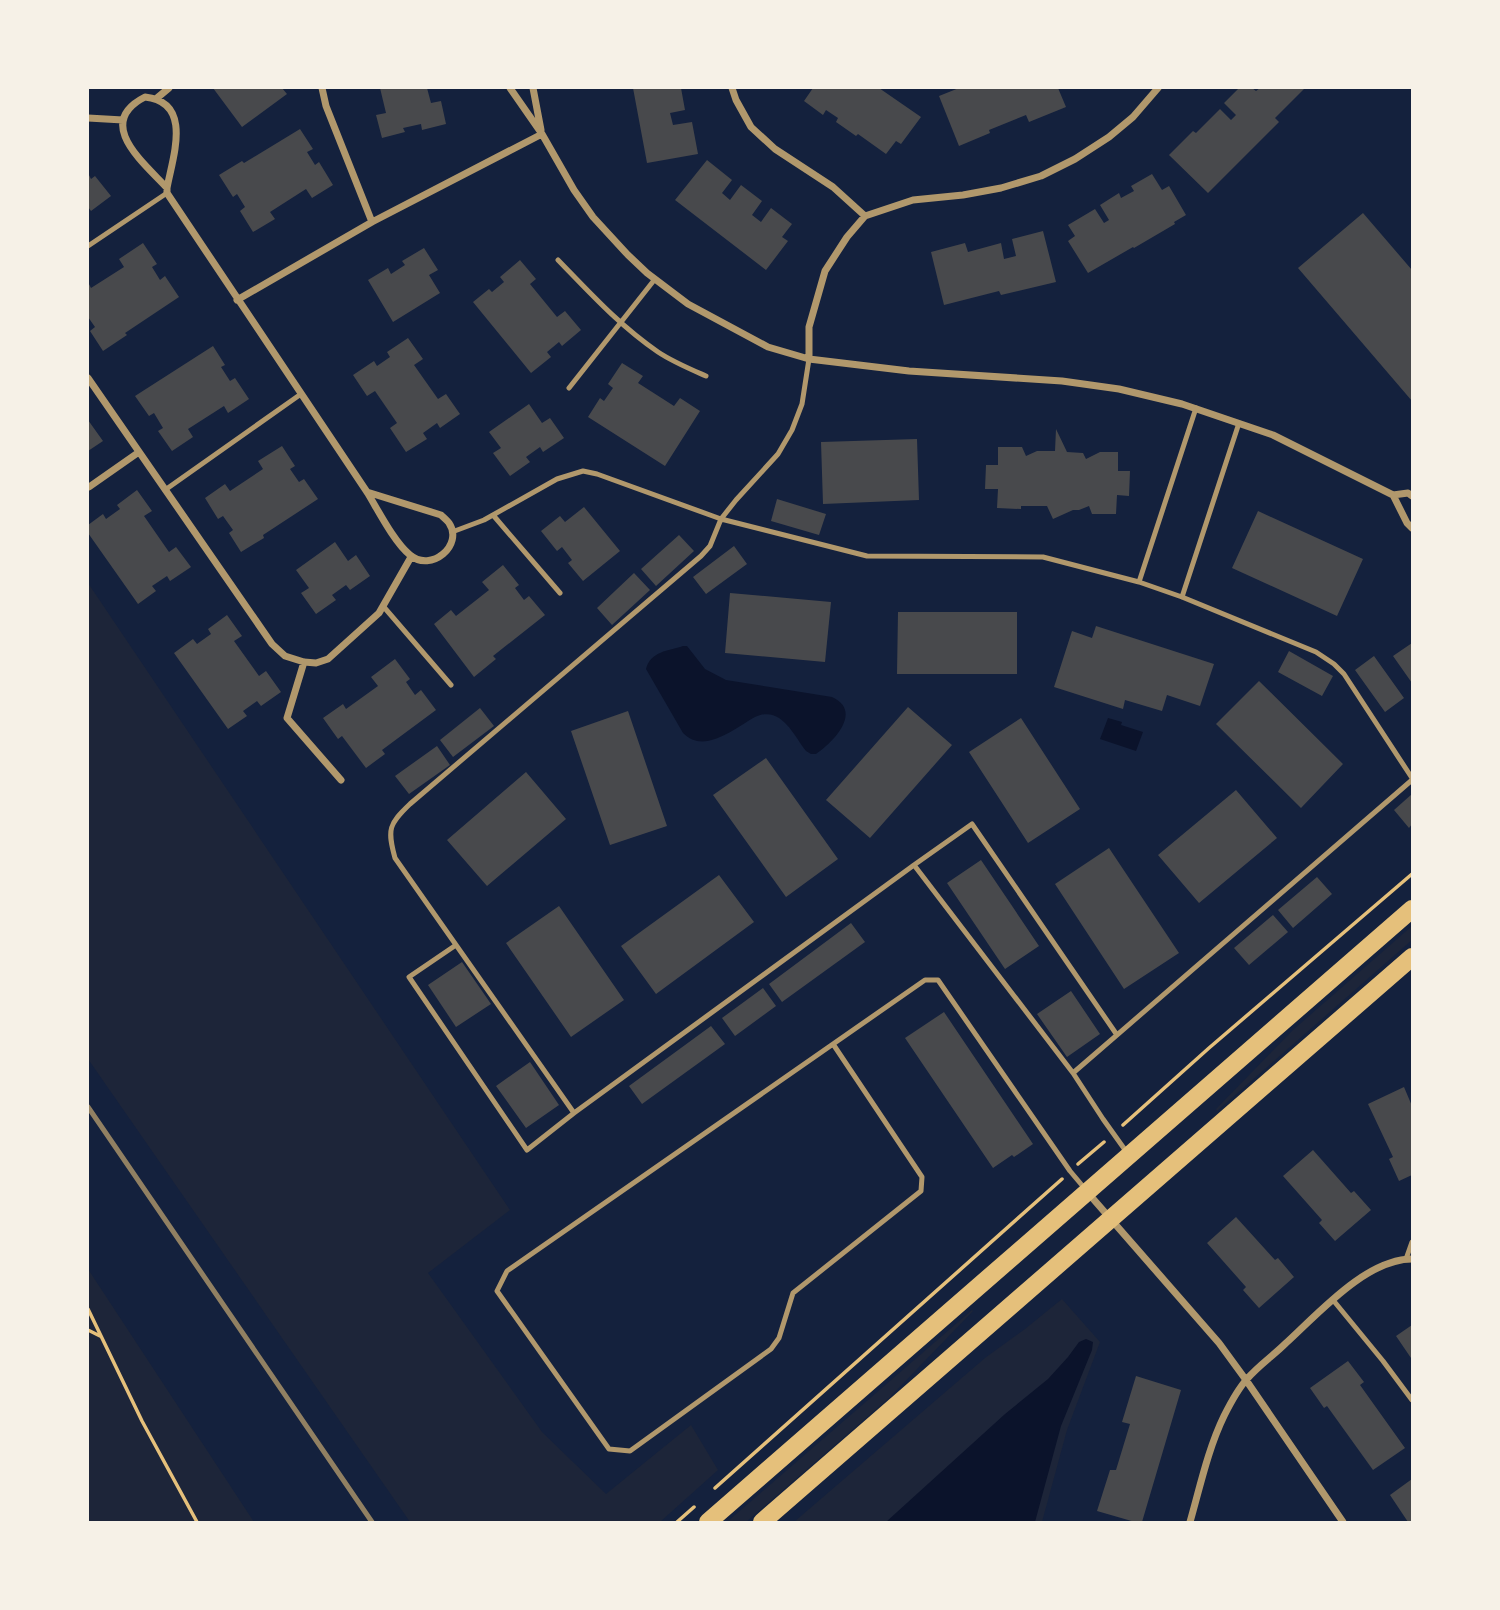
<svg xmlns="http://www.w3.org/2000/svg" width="1500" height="1610" font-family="'Fira Sans',sans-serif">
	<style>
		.green { fill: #1d2539 }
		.water { fill: #0b132b }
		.building { fill: #48494c }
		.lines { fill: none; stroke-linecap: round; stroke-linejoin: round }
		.path { stroke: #e5c07b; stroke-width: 3.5 }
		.service { stroke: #b1986c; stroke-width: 5 }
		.minor { stroke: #b1986c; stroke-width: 7 }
		.primary { stroke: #e5c07b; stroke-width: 18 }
		.rail { stroke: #918062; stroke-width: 5 }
	</style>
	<rect width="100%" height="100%" fill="#14213d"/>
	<path class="green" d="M88,583L510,1210L428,1273L542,1432L606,1494L691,1425L718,1470L660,1522H410L88,1059Z
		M1412,926V940L1217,1111L1216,1109L1293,1030Z
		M88,1269L254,1522H88Z
		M1062,1299L1100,1342L1067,1430L1042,1522H794L985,1358L1025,1329Z
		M972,1310L973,1311L889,1398L746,1522H727Z"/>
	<path class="water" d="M683,646H687L705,669L726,680L832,697C863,711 834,742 816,754H811L806,751C793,734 781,705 755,717C735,728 704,755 683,733L646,669C651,651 668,651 683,646Z
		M1108,718L1122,722L1121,725L1143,732L1136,751L1100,739Z
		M1086,1339L1093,1342L1092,1350L1061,1426L1035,1522H886L1005,1414L1048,1379L1068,1357L1079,1342Z"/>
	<path class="building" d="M213,88H282L287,94L242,127Z
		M380,88H427L431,103L441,101L446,124L422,130L421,124L403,128L405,132L382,138L376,115L386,113Z
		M633,88H681L685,110L670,113L673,125L692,122L698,154L647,163Z
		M813,88H879L921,117L901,144L896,141L886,154L858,134L856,136L836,122L838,118L826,110L823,115L804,101Z
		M959,88H1058L1066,107L1029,122L1026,115L989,130L990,133L959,146L939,96Z
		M1239,88H1252L1256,91L1260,88H1305L1275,118L1279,122L1208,193L1169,155L1193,131L1196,133L1220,109L1231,120L1236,115L1224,103Z
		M300,129L313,149L307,152L315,165L319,162L333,185L312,198L306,189L270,212L275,219L253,232L240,211L245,207L237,194L233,197L219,175L242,161L244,163Z
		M707,160L732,180L722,193L730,200L741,185L762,201L752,215L761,222L771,208L792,224L782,237L788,241L766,270L675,200Z
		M88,173L91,179L95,176L111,196L91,211L88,207Z
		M1152,174L1162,190L1169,186L1186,215L1174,222L1175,224L1134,248L1133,247L1088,273L1068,241L1075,236L1068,225L1095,209L1104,223L1109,220L1100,205L1119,193L1121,198L1134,191L1131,186Z
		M1363,213L1412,270V401L1298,268Z
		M1043,231L1056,282L1001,295L999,291L944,305L931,252L965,243L968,252L1001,243L1004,259L1016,256L1012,239Z
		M143,243L157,264L152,267L160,280L165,276L179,297L125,333L127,335L103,351L90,331L95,327L88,317V282L91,288L124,267L119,259Z
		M424,248L438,270L429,275L440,293L393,322L368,280L388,268L391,274L405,265L402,261Z
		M520,260L536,279L530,284L557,317L565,311L581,330L562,346L559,342L547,352L551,357L531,373L473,302L489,289L492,292L504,282L500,277Z
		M408,338L423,359L414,365L438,399L446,394L460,414L440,428L437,423L423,433L427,439L406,452L390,428L397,423L375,391L367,396L353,375L374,361L377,366L390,357L387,352Z
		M213,346L225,365L221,367L230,381L235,378L249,399L228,413L224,406L188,429L193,437L172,451L158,431L163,428L154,413L149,416L135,396Z
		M622,363L643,376L638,383L674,406L680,398L700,411L665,466L588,417L600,398L604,401L613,388L608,384Z
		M529,404L542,423L550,418L564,438L543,452L540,447L526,457L530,462L510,476L493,453L501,448L489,432Z
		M88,420L103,441L88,451Z
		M1056,429L1067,452L1083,453L1086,459L1100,452H1118V471H1130L1129,496L1117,495L1116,514H1092L1089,506L1079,510H1073L1053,519L1047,506H1021V509L997,508L998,489H985L986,465H998V447H1022L1026,456L1037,451H1055Z
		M917,439L919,500L823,504L821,442Z
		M282,446L295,466L290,469L299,482L304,479L318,499L263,535L264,538L241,552L229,533L233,530L223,516L218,519L205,498L225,484L230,491L263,469L258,461Z
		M137,490L152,511L144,516L169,552L176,547L191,567L170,581L167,576L152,586L156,591L138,604L88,533V525L103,514L106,519L120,509L117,505Z
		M777,499L826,514L819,535L771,521Z
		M584,507L620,551L583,581L568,563L572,560L562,547L557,551L541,531L560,516L565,522Z
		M1258,511L1363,559L1337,616L1232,568Z
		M679,535L694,551L656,586L641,569Z
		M335,542L348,561L356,555L370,576L350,590L346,585L332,595L336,600L316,614L301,593L309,588L296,570Z
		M734,546L747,564L706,594L693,577Z
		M503,565L519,585L515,588L524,600L529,596L545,615L493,656L496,659L474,677L434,624L451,610L456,616L489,590L482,582Z
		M634,573L650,590L612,625L597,608Z
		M730,593L831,602L825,662L725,653Z
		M898,612H1017V674H897Z
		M227,615L242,636L234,641L259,676L266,671L281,692L261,706L257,701L243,711L247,716L228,729L174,653L193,639L197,644L211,634L208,629Z
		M1096,626L1214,664L1200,706L1167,695L1162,711L1125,700L1123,709L1054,687L1072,631L1092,638Z
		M1412,643V683L1393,656Z
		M1289,651L1333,676L1322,696L1278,672Z
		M1374,656L1404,698L1385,712L1355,670Z
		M395,659L410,679L406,682L415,695L421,690L436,710L382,750L385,754L366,768L342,736L338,739L323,718L343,704L346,709L378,686L371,677Z
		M1259,681L1343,764L1301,808L1216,724Z
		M908,707L952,745L870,838L826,800Z
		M480,708L494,726L453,757L440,740Z
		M628,711L667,826L610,845L571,731Z
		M1021,718L1080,809L1028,843L969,752Z
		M437,746L450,765L409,794L395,776Z
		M766,758L838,859L786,897L713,795Z
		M526,772L566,819L487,886L447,840Z
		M1236,790L1277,838L1199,903L1158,855Z
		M1412,794V824L1409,828L1394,810Z
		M1109,848L1179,953L1124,989L1055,884Z
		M981,860L1039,946L1005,969L947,883Z
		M719,875L754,922L656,994L621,946Z
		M1317,877L1332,894L1293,928L1278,910Z
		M559,906L624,1000L571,1037L506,943Z
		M1273,915L1288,932L1249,965L1234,948Z
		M851,923L865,942L782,1002L769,984Z
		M462,962L491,1004L456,1027L428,985Z
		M763,988L776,1006L735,1036L722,1018Z
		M1071,991L1100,1034L1067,1057L1037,1014Z
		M944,1012L1033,1144L1014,1157L1012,1155L993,1168L905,1038Z
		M711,1026L725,1044L642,1104L629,1086Z
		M530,1062L559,1105L526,1128L496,1086Z
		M1404,1087L1412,1106V1175L1399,1181L1389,1159L1393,1157L1368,1104Z
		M1313,1150L1351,1193L1354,1191L1371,1210L1335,1241L1319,1223L1322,1220L1283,1176Z
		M1236,1217L1275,1260L1278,1258L1294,1277L1259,1308L1243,1290L1246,1287L1207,1243Z
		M1412,1325V1357L1411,1358L1396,1336Z
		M1348,1361L1364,1382L1360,1385L1405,1448L1373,1470L1327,1406L1324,1408L1310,1388Z
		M1136,1376L1181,1390L1142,1522H1135L1097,1511L1110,1470H1116L1130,1424L1122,1422Z
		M1412,1479V1522H1408L1390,1495Z"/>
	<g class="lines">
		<path class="path" d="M1123,1125L1209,1048L1412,874
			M1078,1164L1104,1142
			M88,1309L142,1421L197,1522
			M88,1330L100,1336
			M715,1488L1062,1179
			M677,1522L694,1507"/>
		<path class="service" d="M88,246L167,193
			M558,260C590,293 620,326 658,352C673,362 690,369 706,376
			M809,359L802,404L792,430L778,454L736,500L721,519L710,546L701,556L410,804C389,824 387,829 395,858L574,1113L914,865L1073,1073L1412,780
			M569,388L655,279
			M165,490L301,394
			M493,515L560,593
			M452,532L484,520L557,479L583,471L597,474L721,519L867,556L1043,557L1139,582L1182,597L1316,652L1334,664L1344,674L1412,778
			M1139,582L1196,408
			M1182,597L1239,423
			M383,606L451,685
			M914,865L972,824L1117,1035
			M456,945L409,977L527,1150L574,1113
			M833,1044L922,1177L921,1191L793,1293L779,1338L771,1349L630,1451L609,1449L497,1291L507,1271L925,980H938L1070,1171L1086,1190
			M1073,1073L1103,1119L1128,1154
			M1406,1259L1412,1242
			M1333,1300L1383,1361L1412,1400"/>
		<path class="minor" d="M322,88L326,106L372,222
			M510,88L542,134L574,190L593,217L628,255L647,273L688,304L768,347L809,359L909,371L1062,381L1119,389L1182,404L1273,435L1393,495L1408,493L1412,496
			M533,88L541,130
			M732,88L736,100L751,127L775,149L833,187L865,216
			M145,97C193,102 173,156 167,188C143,162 94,123 145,97Z
			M157,98L169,88
			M88,118L123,120
			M167,188V193L367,492C378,510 394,542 410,555C431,573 464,545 449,523C448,521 442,516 441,515L367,492
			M237,300L372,222L542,134
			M809,359V327L825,271L847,237L865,216L913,200L963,195L1001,188L1041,176L1075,159L1109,137L1133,117L1158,88
			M88,378L272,644L285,656L304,662L316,663L328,659L379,613L411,557
			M89,487L139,452
			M1393,495L1407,523L1412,528
			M304,662L287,718L341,780
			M1088,1193L1219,1343L1246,1380L1343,1522
			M1190,1522C1200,1487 1208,1449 1224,1416C1230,1404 1238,1389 1247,1379C1258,1366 1274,1355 1286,1343C1318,1314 1366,1259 1412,1259"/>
		<path class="primary" d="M708,1522L1412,909
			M762,1522L1412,957"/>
		<path class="rail" d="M88,1107L372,1522"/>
	</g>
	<rect width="1500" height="1610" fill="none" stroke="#f6f1e7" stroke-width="178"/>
</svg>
